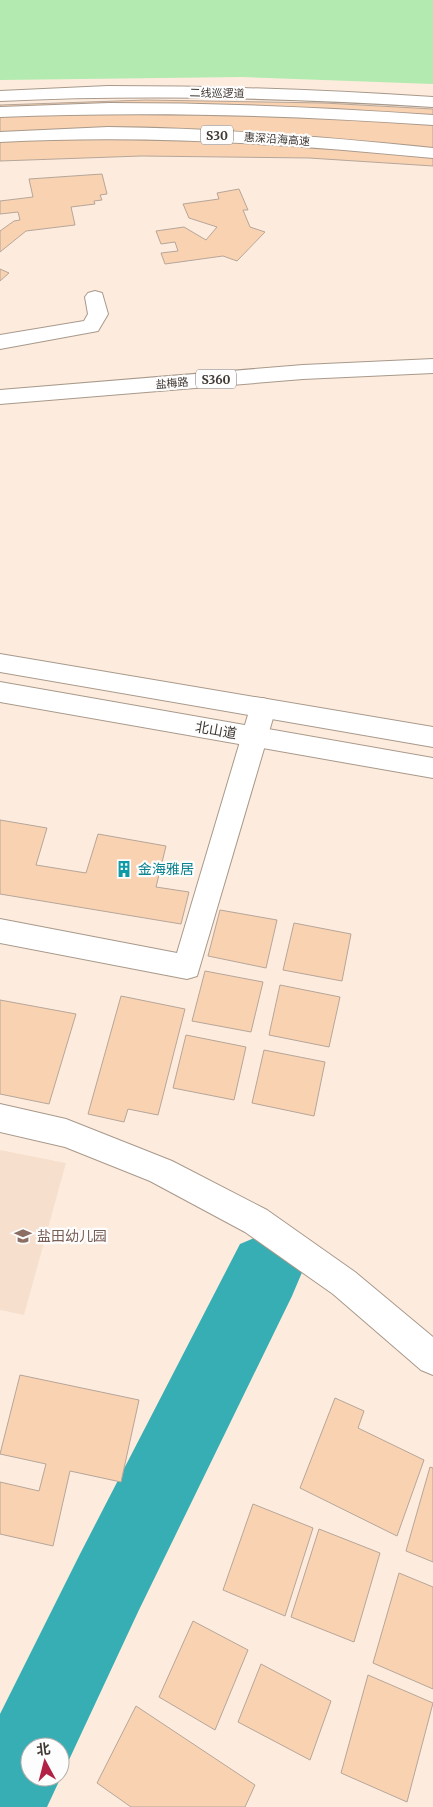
<svg xmlns="http://www.w3.org/2000/svg" width="433" height="1807" font-family="Merriweather,'Noto Sans SC',serif">
	<style>
		.built { fill: #f6dfcc }
		.green { fill: #b2eab0 }
		.lines { fill: none; stroke-linecap: round; stroke-linejoin: round }
		.river { fill: #37aeb3; fill-rule: evenodd }
		.building { fill: #f9d2b1; stroke: #b6a699 }
		.street-casing { stroke: #a8998b; stroke-width: 2 }
		.secondary-casing { stroke: #a8998b; stroke-width: 2 }
		.primary-casing { stroke: #a8998b; stroke-width: 2 }
		.highway-casing { stroke: #a8998b; stroke-width: 2 }
		.street { fill: #fff; fill-rule: evenodd }
		.secondary { fill: #fff; fill-rule: evenodd }
		.primary { fill: #fff; fill-rule: evenodd }
		.highway { fill: #fff; fill-rule: evenodd }
		.labels { text-anchor: middle; dominant-baseline: central; stroke-width: 4.5; stroke-linejoin: round; paint-order: stroke }
		.far-street-label { font-size: 11px; fill: #3f3833; stroke: #fdfdfd }
		.shield { fill: #fdfdfd; stroke: #787370; stroke-width: 1 }
		.shield-label { font-size: 12px; font-weight: bold; fill: #3f3833 }
		.street-label { font-size: 14px; fill: #3f3833; stroke: #fdfdfd }
		.culture-label { font-size: 14px; fill: #0d838f; stroke: #fdfdfd; text-anchor: start }
		.education-label { font-size: 14px; fill: #785e54; stroke: #fdfdfd; text-anchor: start }
	</style>
	<rect width="100%" height="100%" fill="#fdecde"/>
	<path class="built" d="M0,1150L66,1163L24,1315L0,1310Z"/>
	<path class="green" d="M0,0H433V84L242,77L0,80Z"/>
	<g class="lines">
		<path class="river" d="M266,1233L292,1244L303,1270L292,1296L138,1612L47,1807H0V1714L80,1554L240,1244ZM30,1747H60V1777H30Z"/>
	</g>
	<path class="building" d="M146,100L324,103L433,109V166L309,158L141,156L0,161V105Z
		M102,174L107,194L100,195L102,200L94,201L95,204L71,207L75,225L26,231L0,252V231L14,221L20,220L18,212L0,214V201L33,197L29,179Z
		M239,189L248,210H243L250,227L265,232L237,261L223,256L165,264L161,253L178,251L175,242L161,244L156,231L184,227L206,240L217,227L189,218L183,204L219,199L217,193Z
		M0,269L9,273L0,281Z
		M0,820L47,828L36,865L86,873L98,834L166,846L156,887L189,892L181,924L0,894Z
		M220,910L277,920L266,968L208,956Z
		M294,923L351,934L342,981L283,970Z
		M205,971L263,982L251,1032L192,1021Z
		M280,985L340,997L329,1047L269,1035Z
		M121,996L185,1009L158,1115L128,1109L124,1122L88,1114Z
		M0,1000L76,1014L49,1104L0,1094Z
		M186,1035L246,1047L234,1100L173,1088Z
		M264,1050L325,1062L314,1116L252,1103Z
		M20,1375L139,1400L121,1482L70,1471L53,1546L0,1534V1482L39,1491L46,1464L0,1454Z
		M335,1398L364,1411L358,1428L424,1460L397,1536L300,1488Z
		M430,1467L433,1468V1562L406,1551Z
		M253,1504L313,1528L285,1616L223,1590Z
		M319,1529L380,1553L354,1642L291,1617Z
		M399,1573L433,1587V1689L373,1663Z
		M193,1621L248,1650L215,1730L159,1697Z
		M261,1664L331,1701L310,1760L238,1722Z
		M368,1675L433,1703L407,1802L341,1773Z
		M136,1706L255,1785L245,1807H131L97,1783Z"/>
	<g class="lines">
		<g class="street-casing">
			<path id="street" d="M108,86C217,86 325,90 433,97V107C289,98 145,94 0,101V91Z
				M95,291L102,293L108,314L98,331L0,349V335L84,321L88,314L85,297L88,293Z
				M263,698L272,701L276,708L197,976L187,979L0,943V919L177,953L250,708L254,701Z
				M0,1104L66,1119L172,1161L267,1210L355,1272L433,1337V1375L421,1370L333,1294L245,1232L150,1181L65,1147L0,1132Z"/>
		</g>
		<g class="secondary-casing">
			<path id="secondary" d="M0,654L433,727V747L0,672Z
				M0,682L433,758V778L0,702Z"/>
		</g>
		<g class="primary-casing">
			<path id="primary" d="M433,359V373L303,379L0,404V390L303,365Z"/>
		</g>
		<g class="highway-casing">
			<path id="highway" d="M109,103C217,103 325,107 433,115V125C289,115 145,111 0,117V107Z
				M108,127C217,128 325,137 433,148V158C289,144 145,134 0,142V132Z"/>
		</g>
		<use href="#street" class="street"/>
		<use href="#secondary" class="secondary"/>
		<use href="#primary" class="primary"/>
		<use href="#highway" class="highway"/>
	</g>
	<defs>
		<g id="building-bare" transform="scale(1.35)"><path d="M-4-6H4V6H1V3H-1V6H-4ZM-2.5-4.3h1.7v1.8h-1.7ZM.8-4.3h1.7v1.8H.8ZM-2.5-1h1.7V.8h-1.7ZM.8-1h1.7V.8H.8Z" fill="#0f9aa8" stroke="#fdfdfd" stroke-width="2.5" paint-order="stroke"/></g>
		<g id="school-bare" transform="scale(1.35)"><path d="M0-5L7-2L0 1L-7-2ZM-4 1L0 2.5L4 1V4Q0 6-4 4Z" fill="#8d6e63" stroke="#fdfdfd" stroke-width="2.5" paint-order="stroke"/></g>
	</defs>
	<g fill-rule="evenodd">
		<use href="#building-bare" x="124" y="869"/>
		<use href="#school-bare" x="23" y="1236"/>
	</g>
	<g class="labels">
		<g class="far-street-label">
			<text transform="translate(217 93) rotate(1)">二线巡逻道</text>
			<text transform="translate(277 139) rotate(4)">惠深沿海高速</text>
			<text transform="translate(172 383) rotate(-5)">盐梅路</text>
		</g>
		<g class="shield">
			<rect x="201" y="125.5" width="32" height="19" rx="4"/>
			<rect x="196" y="369.5" width="40" height="19" rx="4"/>
		</g>
		<g class="shield-label">
			<text x="217" y="135">S30</text>
			<text x="216" y="379">S360</text>
		</g>
		<g class="street-label">
			<text transform="translate(216 730) rotate(10)">北山道</text>
		</g>
		<g class="culture-label">
			<text x="138" y="869">金海雅居</text>
		</g>
		<g class="education-label">
			<text x="37" y="1236">盐田幼儿园</text>
		</g>
	</g>
	<g transform="translate(45 1762) rotate(353)"><circle r="24" fill="#fdfdfd" stroke="#b1aeac"/>
	<path d="M0-4L9 19L0 12L-9 19Z" fill="#b22046"/>
	<text y="-8" font-size="14" font-weight="bold" text-anchor="middle" fill="#3f3833">北</text>
	</g>
</svg>
